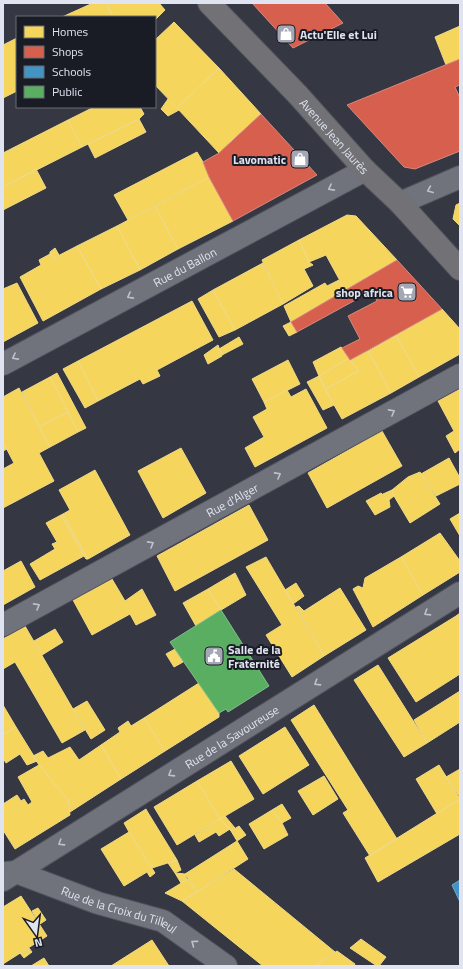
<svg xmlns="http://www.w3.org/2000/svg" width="463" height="969" font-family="'Titillium Web',sans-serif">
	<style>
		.homes { fill: #f6d55c; stroke: #efda89 }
		.shops { fill: #d6604d; stroke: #d9887e }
		.schools { fill: #4393c3; stroke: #72abd1 }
		.public { fill: #5aae61; stroke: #82be8c }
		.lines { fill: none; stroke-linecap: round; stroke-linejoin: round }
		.street-casing { stroke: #50535d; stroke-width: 24 }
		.secondary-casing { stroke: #50535d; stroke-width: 24 }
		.street { stroke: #70727c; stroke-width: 22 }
		.secondary { stroke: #717176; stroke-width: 22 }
		.oneway { stroke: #bec2ce }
		.labels { text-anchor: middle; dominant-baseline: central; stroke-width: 4; stroke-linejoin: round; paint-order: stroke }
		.poi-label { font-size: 12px; font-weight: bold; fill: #e0e4f1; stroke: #191c25; text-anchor: start }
		.street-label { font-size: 12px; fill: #e0e4f1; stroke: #191c25 }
	</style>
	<rect width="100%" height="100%" fill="#353742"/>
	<path class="homes" d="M93,3H106L113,17H62Z
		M106,3H159L165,10L155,20V17H113Z
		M174,22L219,68L177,108L155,85V40Z
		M460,26V59L446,65L435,37Z
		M17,38V91L3,98V45Z
		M219,68L261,114L219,153L177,108Z
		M168,99L179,110L168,116L161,109Z
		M94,107H140L144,114L139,119L82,147L68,120Z
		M139,119L146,132L95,158L88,144Z
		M68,120L82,147L3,187V153Z
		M197,152L203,162L209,177L128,220L114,195Z
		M36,169L46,188L3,210V187Z
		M209,177L233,221L178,249L155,206Z
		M460,203V226L453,219L456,205Z
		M155,206L178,249L140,270L117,226Z
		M347,215L356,216L397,260L345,290L326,255L309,262L299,240Z
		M117,226L140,270L101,289L77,246Z
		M299,240L309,262L313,265L304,269L313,286L283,304L262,260Z
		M77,246L101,289L43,321L20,277L41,265L39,260L50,254L54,258Z
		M55,248L59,255L54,258L50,254V252Z
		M263,263L283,304L235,330L213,290Z
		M339,280L345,290L291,322L284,306L325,283L327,286Z
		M17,283L38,323L3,342V289Z
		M213,290L235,330L219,337L198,299Z
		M192,301L213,340L157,370L160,376L143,384L140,379L98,401L78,361Z
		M442,309L460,329V354L419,377L396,335Z
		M291,322L297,332L289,336L283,326Z
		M396,335L419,377L391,393L368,351Z
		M239,337L243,344L222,355L219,349Z
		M218,345L222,356L208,364L204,355Z
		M341,347L349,358L319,376L313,362Z
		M368,351L391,393L342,419L325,389L359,371L350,360Z
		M349,358L359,371L325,389L319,376Z
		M288,360L300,384L264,402L252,379Z
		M78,361L98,401L85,408L63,369Z
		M57,373L86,428L78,432L50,377Z
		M319,376L334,405L323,410L307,382Z
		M50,377L68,412L39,427L22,392Z
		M19,388L50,447L39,453L54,481L3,508V469L14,463L3,442V397Z
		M306,389L327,428L255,467L245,448L264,437L253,417L267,409L264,402L287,390L291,397Z
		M460,389V449L455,453L446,436L454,431L438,401Z
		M68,412L78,432L50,447L39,427Z
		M382,431L402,466L327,508L308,473Z
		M3,442L7,449L3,451Z
		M181,448L206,493L163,518L138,471Z
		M449,458L460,478V484L436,496L421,474Z
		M95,470L130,535L88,559L63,514L70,510L59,490Z
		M420,472L440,504L410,523L394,496L392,490L408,477Z
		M392,490L394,496L389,500L383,494Z
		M381,493L389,500L390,507L375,515L366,501Z
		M249,505L268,540L175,591L157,556Z
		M460,513V536L450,519Z
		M63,514L88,559H86L84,556L61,515Z
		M61,515L84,556L40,580L30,564L55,549L52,544L57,542L46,523Z
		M440,533L460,561V572L423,595L401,557Z
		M266,557L324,656L292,677L266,635L282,625L246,567Z
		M401,557L423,595L373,627L353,589L358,586L363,588L365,578Z
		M21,561L35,587L3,605V571Z
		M235,573L246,595L221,610L208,589Z
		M112,579L125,601L142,589L156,615L136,625L130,614L92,635L73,600Z
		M296,583L304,596L293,604L285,590Z
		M340,588L366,630L324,656L296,607L299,606L304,611Z
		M208,589L221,610L196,626L183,603Z
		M460,613V622L456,616Z
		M456,616L460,622V674L416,702L388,658Z
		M25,626L85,730L62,743L15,662L3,669V639Z
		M55,629L63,642L42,655L34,641Z
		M175,649L183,662L174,667L166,654Z
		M378,665L427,743L404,757L354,680Z
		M199,683L219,713V717L165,751L144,718Z
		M460,691V722L427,743L414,720Z
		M87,701L105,730L91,739L73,709Z
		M3,705L16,727L3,735Z
		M314,705L397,839L370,856L343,813L348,810L291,720Z
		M144,718L165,751L121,779L101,745L120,732L118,728L128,721L131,726Z
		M16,727L37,761L27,765L20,754L6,763L3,758V735Z
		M285,727L309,765L263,794L239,756Z
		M101,745L121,779L70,812L68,800L39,765L33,756L43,751L48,758L70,747L79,760Z
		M231,761L254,799L220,819L197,781Z
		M39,765L68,800L70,815L15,849L3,830V804L17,795L21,801L24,799L28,805L32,802L18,777Z
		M439,765L460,799L437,814L416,779Z
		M460,769V797L446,777Z
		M324,776L338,799L313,815L298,791Z
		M197,781L220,819L177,845L154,807Z
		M460,799V834L378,882L365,858Z
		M282,804L291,818L282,823L272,810Z
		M146,809L147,811L177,860L152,868L129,832L124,823Z
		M272,810L282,823L288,835L264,849L249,824Z
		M225,816L235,828L231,831L220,819Z
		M220,819L230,829L219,836L216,832L199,842L195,835Z
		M239,826L246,835L237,841L231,831Z
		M129,832L155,873L150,877L147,872L124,886L101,849Z
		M237,841L248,859L197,892L185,874Z
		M177,860L181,870L175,873L168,863Z
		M234,869L335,952L314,966H263L182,901Z
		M175,873L185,874L187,880L181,883Z
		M188,879L197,892L182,901L165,893Z
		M21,896L47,936L3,964V907Z
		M38,908L46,920L40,924L32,911Z
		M361,939L386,957L379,966H377L350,948Z
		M152,940L169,966H111Z
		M29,948L32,952L24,958L20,953Z
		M337,951L355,964L354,966H314Z
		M44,958L49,966H31Z"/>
	<path class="shops" d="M252,3H325L343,23L293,48Z
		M460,59V85L455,87L460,98V151L415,169L404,167L347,105Z
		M261,114L317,175L233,221L209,177L203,162L219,153Z
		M397,260L442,309L350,360L342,348L360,339L348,316L377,301L372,291L297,332L291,322Z"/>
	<path class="schools" d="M460,880V902L452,885Z"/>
	<path class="public" d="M221,610L269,686L228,712L226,709L219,713L170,642Z"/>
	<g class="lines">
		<g class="street-casing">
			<g id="street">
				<path d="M400,203L460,177"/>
				<path id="s1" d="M3,364L365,170"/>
				<path id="s2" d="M3,625L460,375"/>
				<path id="s3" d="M6,873L16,872L98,903L163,921L226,966"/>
				<path id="s4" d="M3,880L460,593"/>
			</g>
		</g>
		<g class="secondary-casing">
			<g id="secondary">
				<path id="s5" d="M209,3L298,95L365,170L400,203L460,269"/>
			</g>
		</g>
		<use href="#street" class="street"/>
		<use href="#secondary" class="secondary"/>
	</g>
	<defs><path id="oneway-chevron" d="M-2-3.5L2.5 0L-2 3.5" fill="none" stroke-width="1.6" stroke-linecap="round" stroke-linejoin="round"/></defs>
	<g class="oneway">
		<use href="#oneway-chevron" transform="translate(331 188) rotate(152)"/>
		<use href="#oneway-chevron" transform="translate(430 190) rotate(157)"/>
		<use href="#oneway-chevron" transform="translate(130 296) rotate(152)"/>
		<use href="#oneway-chevron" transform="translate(15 357) rotate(152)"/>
		<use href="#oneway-chevron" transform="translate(392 412) rotate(-29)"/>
		<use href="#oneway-chevron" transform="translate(278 475) rotate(-29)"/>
		<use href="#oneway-chevron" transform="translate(151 544) rotate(-29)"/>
		<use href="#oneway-chevron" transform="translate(37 606) rotate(-29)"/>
		<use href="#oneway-chevron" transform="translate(427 613) rotate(148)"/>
		<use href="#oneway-chevron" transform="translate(317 683) rotate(148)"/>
		<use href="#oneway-chevron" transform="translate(171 774) rotate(148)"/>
		<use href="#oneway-chevron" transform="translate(61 843) rotate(148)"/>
		<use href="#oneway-chevron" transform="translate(194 943) rotate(-144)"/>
	</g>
	<defs>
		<g id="shop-square" transform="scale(1)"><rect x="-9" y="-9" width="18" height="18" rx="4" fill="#a4a7b4" stroke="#191c25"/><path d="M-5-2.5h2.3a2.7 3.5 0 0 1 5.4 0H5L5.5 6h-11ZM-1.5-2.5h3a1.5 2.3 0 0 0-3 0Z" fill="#fff"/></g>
		<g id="supermarket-square" transform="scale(1)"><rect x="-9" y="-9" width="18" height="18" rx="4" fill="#a4a7b4" stroke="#191c25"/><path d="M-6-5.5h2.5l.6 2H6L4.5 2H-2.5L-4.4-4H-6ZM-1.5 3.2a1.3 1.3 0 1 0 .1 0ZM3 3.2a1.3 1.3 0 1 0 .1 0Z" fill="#fff"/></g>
		<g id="civic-square" transform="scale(1)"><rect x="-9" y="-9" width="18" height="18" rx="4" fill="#a4a7b4" stroke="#191c25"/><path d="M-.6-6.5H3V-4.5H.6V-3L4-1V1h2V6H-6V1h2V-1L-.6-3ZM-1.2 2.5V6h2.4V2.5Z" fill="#fff"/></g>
	</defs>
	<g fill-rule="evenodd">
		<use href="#shop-square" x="286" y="34"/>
		<use href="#shop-square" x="300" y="159"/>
		<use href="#supermarket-square" x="407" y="292"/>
		<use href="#civic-square" x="214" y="656"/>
	</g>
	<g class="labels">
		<g class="poi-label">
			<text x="300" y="34">Actu'Elle et Lui</text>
			<text x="286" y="159" text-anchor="end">Lavomatic</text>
			<text x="393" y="292" text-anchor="end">shop africa</text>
			<text x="228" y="649">Salle de la<tspan x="228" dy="14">Fraternité</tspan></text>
		</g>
		<g class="street-label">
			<text stroke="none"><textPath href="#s5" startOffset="183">Avenue Jean Jaurès</textPath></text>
			<text stroke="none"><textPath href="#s1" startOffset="206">Rue du Ballon</textPath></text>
			<text stroke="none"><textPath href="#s2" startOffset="261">Rue d'Alger</textPath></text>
			<text stroke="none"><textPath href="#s4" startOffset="270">Rue de la Savoureuse</textPath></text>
			<text stroke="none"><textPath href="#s3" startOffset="120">Rue de la Croix du Tilleul</textPath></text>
		</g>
	</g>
	<rect width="463" height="969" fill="none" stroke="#e0e4f1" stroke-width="8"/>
	<rect x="16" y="16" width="140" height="92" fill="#191c25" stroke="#696c77"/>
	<rect x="24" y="26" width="20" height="12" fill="#f6d55c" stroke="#696c77"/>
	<text x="52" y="36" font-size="12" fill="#e0e4f1">Homes</text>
	<rect x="24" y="46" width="20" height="12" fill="#d6604d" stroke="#696c77"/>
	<text x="52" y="56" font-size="12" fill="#e0e4f1">Shops</text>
	<rect x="24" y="66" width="20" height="12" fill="#4393c3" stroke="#696c77"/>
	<text x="52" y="76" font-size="12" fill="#e0e4f1">Schools</text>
	<rect x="24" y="86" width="20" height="12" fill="#5aae61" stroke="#696c77"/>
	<text x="52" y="96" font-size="12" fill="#e0e4f1">Public</text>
	<g transform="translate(36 933) rotate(166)" stroke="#191c25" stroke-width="3" paint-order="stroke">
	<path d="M0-3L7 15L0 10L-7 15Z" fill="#e0e4f1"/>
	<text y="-6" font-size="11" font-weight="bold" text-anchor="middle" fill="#e0e4f1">N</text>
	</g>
</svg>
